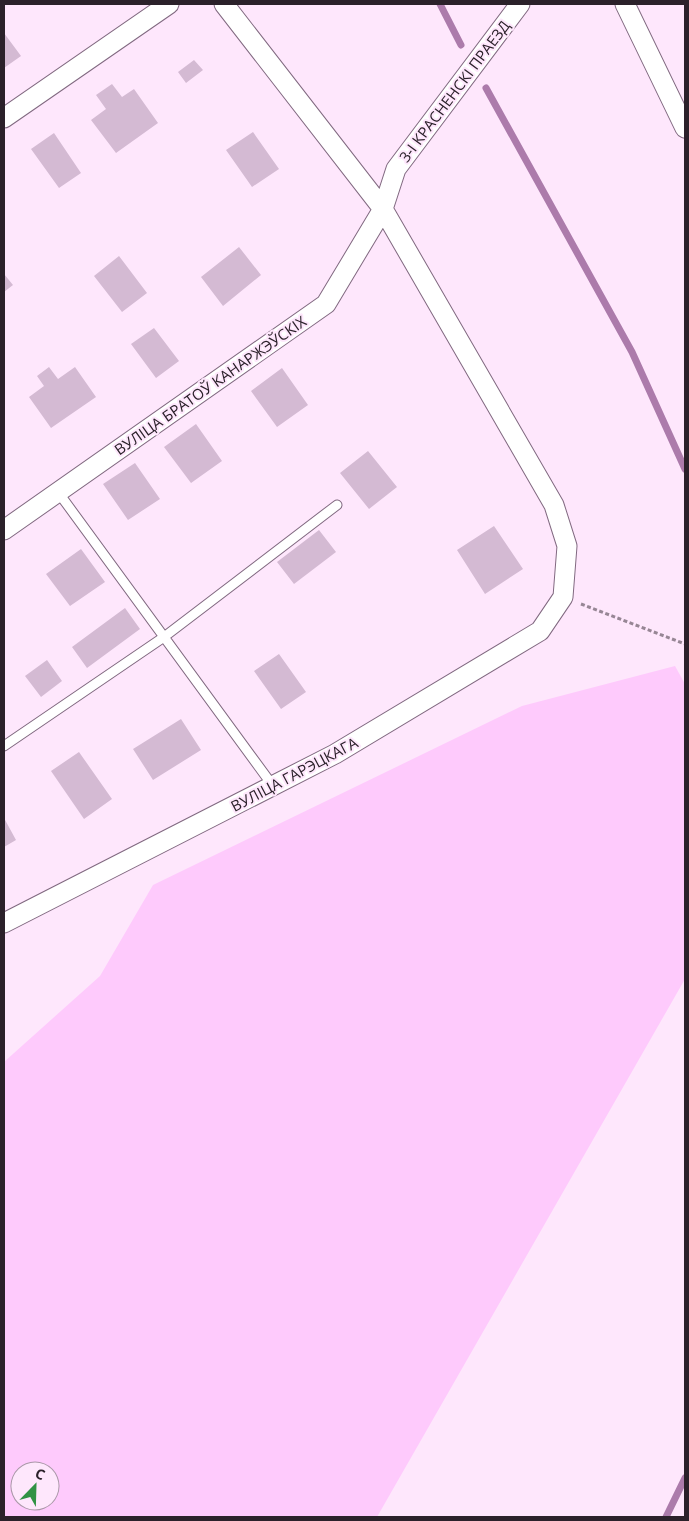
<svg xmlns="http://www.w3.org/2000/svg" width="689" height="1521" font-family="'Open Sans',sans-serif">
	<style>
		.green { fill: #fecafc; fill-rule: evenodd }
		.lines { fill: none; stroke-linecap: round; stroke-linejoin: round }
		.stream { stroke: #ac7bab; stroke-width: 7 }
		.building { fill: #d4bad3 }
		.lane-casing { stroke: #816980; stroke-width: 11 }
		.street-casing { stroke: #816980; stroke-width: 21 }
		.path { stroke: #978695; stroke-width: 3; stroke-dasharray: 4 2.5; stroke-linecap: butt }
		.lane { stroke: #fff; stroke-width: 9 }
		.street { stroke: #fff; stroke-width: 19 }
		.labels { text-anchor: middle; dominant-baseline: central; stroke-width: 4; stroke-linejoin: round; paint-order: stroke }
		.street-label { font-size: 15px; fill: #2b212a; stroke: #fee7fc }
	</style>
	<rect width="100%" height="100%" fill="#fee7fc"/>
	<path class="green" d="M675,666L685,684V979L377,1517H4V1062L100,976L153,885L522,706ZM20,1471H50V1501H20Z"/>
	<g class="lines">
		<path class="stream" d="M440,4L461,45
			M486,88L632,352L685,469
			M666,1517L685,1478"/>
	</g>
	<path class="building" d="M4,33L21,56L4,68Z
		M194,60L203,70L186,83L178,72Z
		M112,84L122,97L134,89L158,123L116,153L91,120L106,109L96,95Z
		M253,132L279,169L252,187L226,150Z
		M54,133L81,173L59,188L31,149Z
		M239,247L261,275L223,306L201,277Z
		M119,256L147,293L122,312L94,276Z
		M4,274L13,285L4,292Z
		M154,328L179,361L156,378L131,344Z
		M49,367L58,379L75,367L96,397L51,428L29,397L44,386L37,376Z
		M282,368L308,405L277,427L251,391Z
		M196,424L222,461L191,483L164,447Z
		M368,451L397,487L369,509L340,473Z
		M135,463L160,499L128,520L103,484Z
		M494,526L523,569L485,594L457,550Z
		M319,530L336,552L294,584L277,562Z
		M81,549L105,582L70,606L46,574Z
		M125,608L140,629L87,668L72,647Z
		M279,654L306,692L281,709L254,671Z
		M47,660L62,681L41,697L25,676Z
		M181,719L201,750L153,780L133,749Z
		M79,752L112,799L84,819L51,771Z
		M4,818L16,840L4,847Z"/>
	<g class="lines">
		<g class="lane-casing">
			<path id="lane" d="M58,492L273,786
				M4,746L164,637L337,505"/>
		</g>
		<g class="street-casing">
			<path id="street" d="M625,4L685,128
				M4,118L169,4
				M4,530L326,304L383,209L396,169L520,4
				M4,923L335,754L540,631L563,597L567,546L554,505L383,209L224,4"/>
		</g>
		<path class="path" d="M581,604L685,644"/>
		<use href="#lane" class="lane"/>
		<use href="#street" class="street"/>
	</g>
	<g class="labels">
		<g class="street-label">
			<text transform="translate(454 91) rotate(-53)">3-І КРАСНЕНСКІ ПРАЕЗД</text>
			<text transform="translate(210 385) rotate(-35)">ВУЛІЦА БРАТОЎ КАНАРЖЭЎСКІХ</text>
			<text transform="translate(294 774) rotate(-28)">ВУЛІЦА ГАРЭЦКАГА</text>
		</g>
	</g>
	<rect width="689" height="1521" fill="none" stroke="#2b212a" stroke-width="10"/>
	<g transform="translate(35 1486) rotate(23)"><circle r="24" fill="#fee7fc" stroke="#aa98a8"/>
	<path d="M0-4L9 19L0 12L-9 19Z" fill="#319245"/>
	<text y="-8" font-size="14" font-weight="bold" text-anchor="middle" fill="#2b212a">С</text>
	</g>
</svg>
